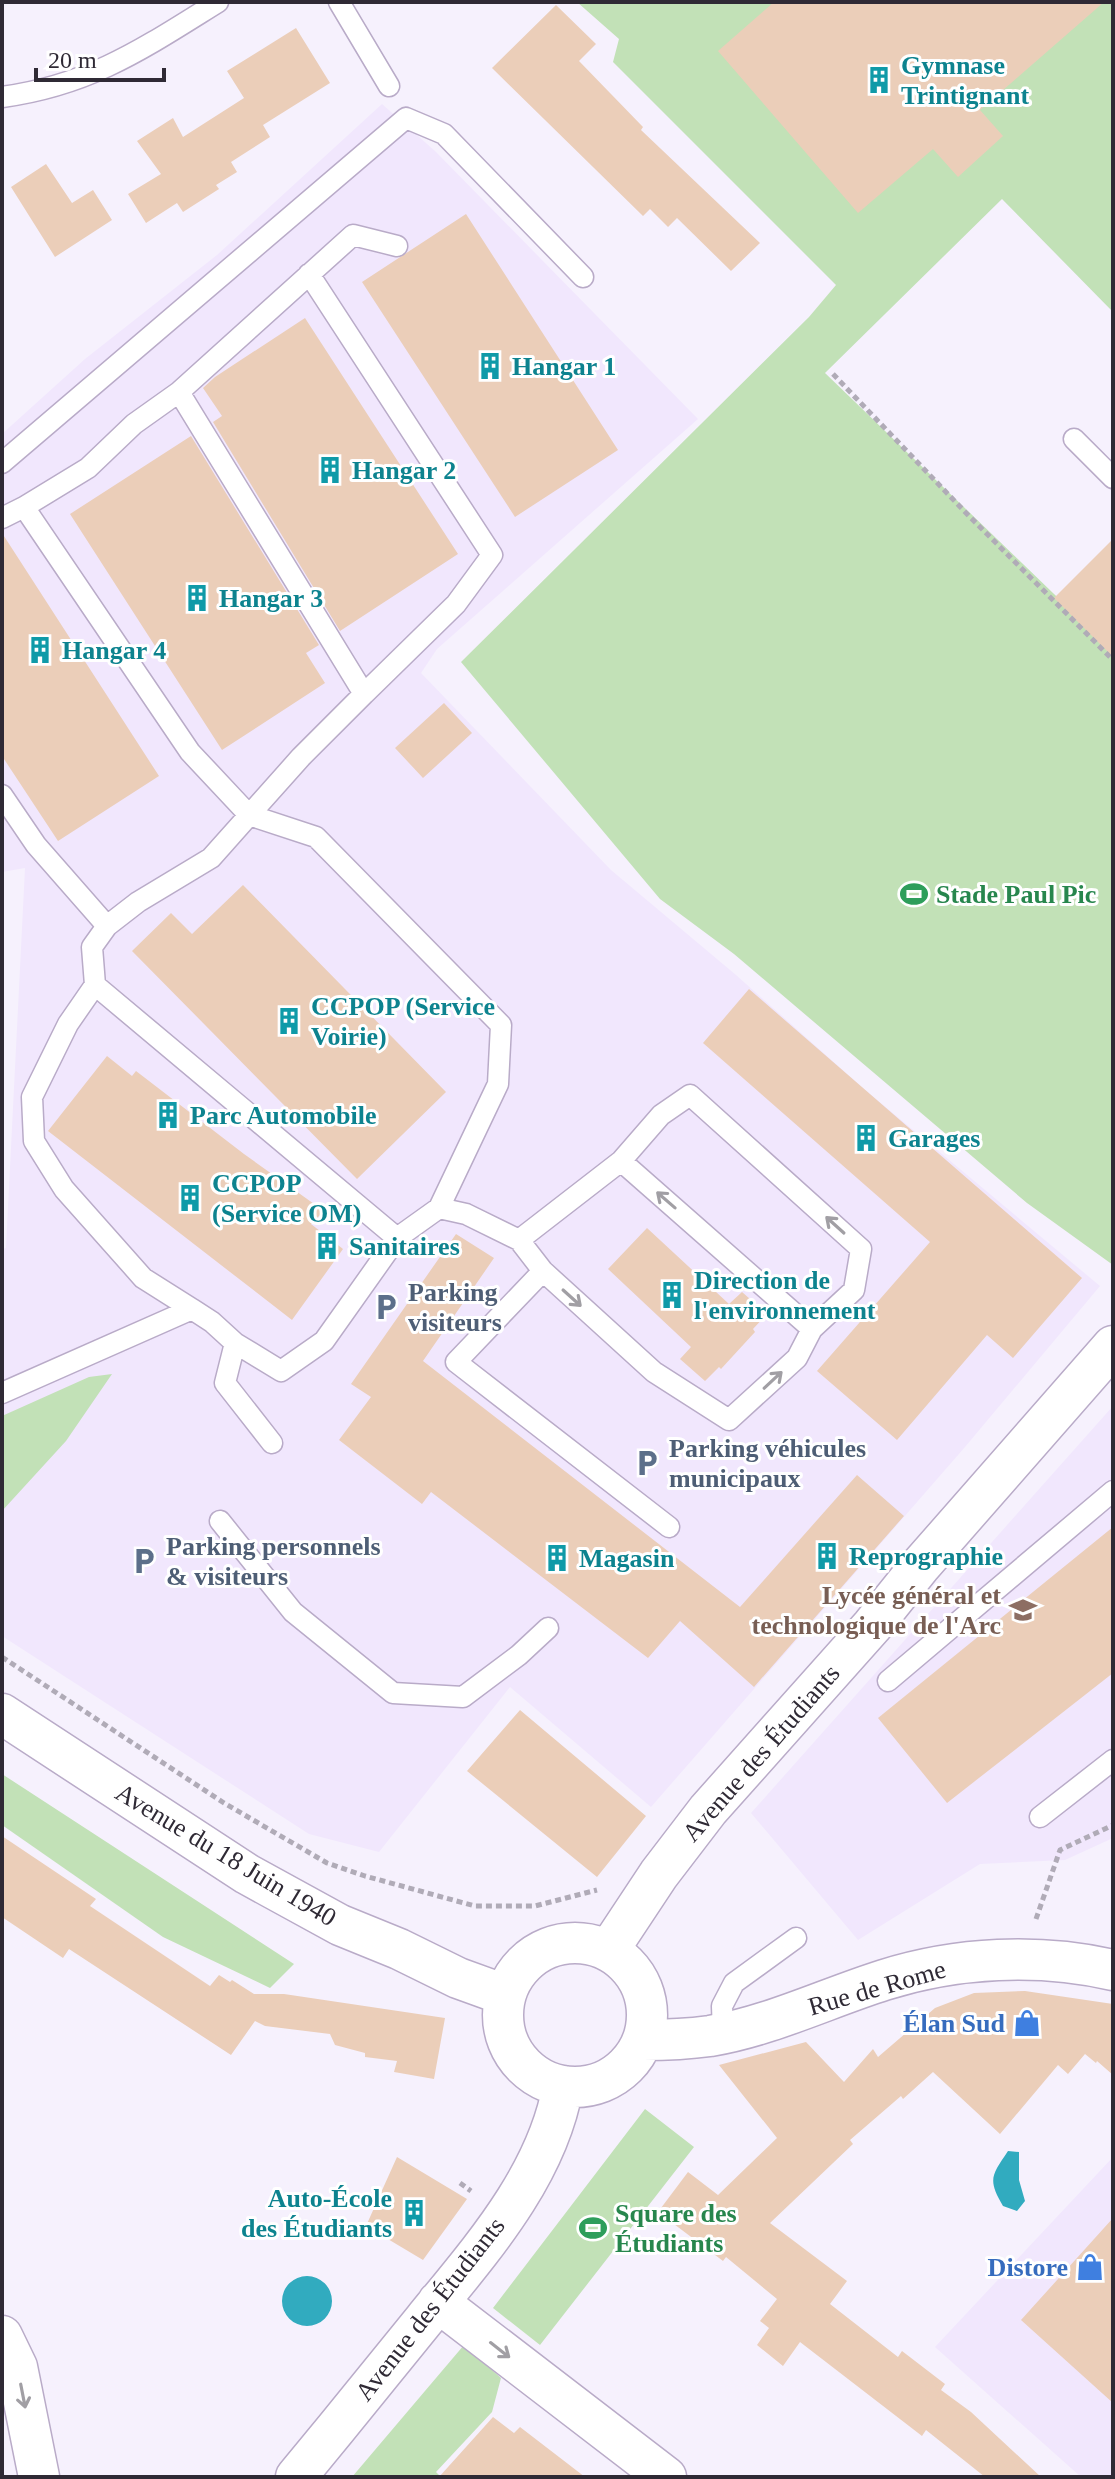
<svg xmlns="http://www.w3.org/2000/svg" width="1115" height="2479" font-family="'Times New Roman',serif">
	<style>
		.built { fill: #f1e7fd }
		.green { fill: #c2e1b7 }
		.water { fill: #31abbf }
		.building { fill: #ebceb9 }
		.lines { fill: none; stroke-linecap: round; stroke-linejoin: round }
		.service-casing { stroke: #b9abc8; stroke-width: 23 }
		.minor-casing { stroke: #b9abc8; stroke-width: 43 }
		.path { stroke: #b0abb7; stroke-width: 5; stroke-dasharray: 6 4; stroke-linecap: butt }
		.service { stroke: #fff; stroke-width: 20 }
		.minor { stroke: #fff; stroke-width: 40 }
		.oneway { stroke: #a19fa4 }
		.labels { text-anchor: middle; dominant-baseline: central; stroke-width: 6; stroke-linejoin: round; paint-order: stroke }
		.culture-label { font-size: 26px; font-weight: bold; fill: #0d838f; stroke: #fff; text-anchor: start }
		.leisure-label { font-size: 26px; font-weight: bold; fill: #27864d; stroke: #fff; text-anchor: start }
		.service-label { font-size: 26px; font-weight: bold; fill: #4e5e75; stroke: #fff; text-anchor: start }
		.education-label { font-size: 26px; font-weight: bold; fill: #785e54; stroke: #fff; text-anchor: end }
		.street-label { font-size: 26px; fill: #2f2a35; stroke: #fff }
		.shop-label { font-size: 26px; font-weight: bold; fill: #366cbe; stroke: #fff; text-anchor: end }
	</style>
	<rect width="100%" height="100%" fill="#f6f1fd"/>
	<path class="built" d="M382,104L436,152L698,419L437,649L421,673L611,870L736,975L864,1089L1100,1286L965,1447L651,1807L510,1687L379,1852L309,1834L2,1636V1249L6,1248L25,868L2,872V434L85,359L217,255Z
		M1113,1406V1838L1065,1860L980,1864L858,1940L751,1813Z
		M1113,2157V2477H1081L935,2347Z"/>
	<path class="green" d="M577,2H1113V312L1002,199L825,373L1113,651V1265L1027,1203L734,954L660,899L461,662L809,317L836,285L613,62L619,39Z
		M112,1374L66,1441L2,1511V1416L89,1377Z
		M2,1774L294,1964L270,1988L163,1937L2,1825Z
		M645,2109L694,2147L540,2345L493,2308Z
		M464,2345L501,2378L492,2412L436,2472L441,2477H352Z"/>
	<path class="water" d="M1008,2151L1019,2152V2180L1025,2201L1017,2211L1003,2206C987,2179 992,2175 1008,2151Z
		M282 2301a25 25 0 1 1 50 0a25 25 0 1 1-50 0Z"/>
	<path class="building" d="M774,2H1104L980,110L1003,136L958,177L933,149L858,213L718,51Z
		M556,5L596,44L579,61L643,127L641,130L760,243L731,271L677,218L668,227L650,209L643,216L492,68Z
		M296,28L330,83L263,125L270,137L231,162L237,172L216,185L219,189L183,212L177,203L146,223L128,194L161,174L137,141L173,118L183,137L244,98L227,71Z
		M46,164L72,203L93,190L112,220L55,257L11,187Z
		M466,214L618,450L515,517L362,282Z
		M305,318L458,554L340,631L213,422L222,416L203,388L215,377Z
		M191,436L319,645L306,653L325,683L222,750L70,514Z
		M2,533L159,776L58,841L2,756Z
		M1113,539V657L1054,598Z
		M444,703L472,733L423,778L395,748Z
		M243,885L446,1092L357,1179L132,951L171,913L192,934Z
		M749,989L1082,1278L1013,1358L987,1335L897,1440L817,1371L930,1242L703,1043Z
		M107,1056L132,1076L136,1071L244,1154L324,1211L311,1224L343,1249L292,1320L48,1131Z
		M647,1228L729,1304L742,1292L767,1314L753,1329L755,1332L721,1369L719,1367L705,1381L680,1359L691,1347L608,1269Z
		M456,1234L494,1258L423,1361L740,1607L857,1475L904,1516L754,1687L680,1621L648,1658L431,1492L422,1504L339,1440L371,1397L351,1384Z
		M1113,1527V1673L947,1803L878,1718Z
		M520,1710L646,1816L597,1877L467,1771Z
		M2,1836L96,1899L90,1906L210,1986L219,1975L230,1982L232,1980L254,1994H284L445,2018L434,2079L394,2072L397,2061L365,2057V2053L335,2045L330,2034L265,2026L255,2021L231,2055L69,1949L63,1958L2,1917Z
		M1025,1991L1113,2004V2075L1097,2061L1096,2063L1085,2054L1068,2074L1058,2065L1000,2134L933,2072L903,2099L901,2096L850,2140L853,2144L770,2223L847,2281L830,2304L898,2357L902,2351L945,2384L941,2390L971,2412L1041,2477H985L926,2430L922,2436L800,2342L783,2366L757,2345L769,2328L760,2321L777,2299L726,2257L723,2261L658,2212L688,2172L718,2195L777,2138L719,2065L806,2042L844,2082L873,2049L878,2057L935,2008L974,1993Z
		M397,2157L467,2199L423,2260L366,2226Z
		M1113,2218V2403L1021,2320Z
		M493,2417L514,2433L520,2427L585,2477H439Z"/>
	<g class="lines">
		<g class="service-casing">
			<path id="service" d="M339,2L389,86
				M2,97C91,85 144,48 218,2
				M309,274L492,555L456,604L364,694
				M179,392L134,424L88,468L24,507L190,752L249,815L316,837L501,1025L498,1084L439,1208
				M1074,439L1113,478
				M2,463L406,118L444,134L583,277
				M2,518L24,507
				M2,795L36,845L107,926
				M95,985L68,1024L32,1097L34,1141L64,1189L143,1278L192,1309
				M621,1161L661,1115L690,1095L861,1249L854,1290L812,1329
				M397,1238L95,985L92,947L107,926L138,902L211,858L301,757L364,694L179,392L353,235L397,246
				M543,1271L456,1362L669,1527
				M235,1343L225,1383L272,1443
				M2,1393L192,1309L212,1322L235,1343L281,1371L324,1341L397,1238L439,1208L466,1214L519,1240L543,1271L654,1372L729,1420L797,1358L812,1329L621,1161L519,1240
				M220,1521L293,1612L393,1693L463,1697L519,1655L548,1628
				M888,1681L1113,1491
				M1040,1817L1113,1760
				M723,2032L722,2006L734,1983L796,1938"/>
		</g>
		<g class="minor-casing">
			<path id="minor" d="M2,1714L247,1874L340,1925L399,1949L458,1978L505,1995
				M503 2015a72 72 0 1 1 144 0a72 72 0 1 1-144 0Z
				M608,1951L659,1874L708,1810L872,1626L921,1565L1113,1346
				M643,2040C665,2040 688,2039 710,2036C770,2026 827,1998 884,1980C957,1957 1038,1953 1113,1970
				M438,2302L666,2477
				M2,2336L17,2367L39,2477
				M296,2477C339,2425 381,2373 424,2320C480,2251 547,2177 563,2086"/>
		</g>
		<path class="path" d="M833,374L968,515L1113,660
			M2,1657L224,1803L327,1863L365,1876L475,1906H535L597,1890
			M1036,1919L1060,1850L1113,1825
			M460,2183L471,2191"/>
		<use href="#service" class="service"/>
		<use href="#minor" class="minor"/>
	</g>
	<defs><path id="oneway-shaft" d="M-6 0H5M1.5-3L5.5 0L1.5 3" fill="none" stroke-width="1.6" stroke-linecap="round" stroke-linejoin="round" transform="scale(2)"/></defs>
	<g class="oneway">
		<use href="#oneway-shaft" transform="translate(666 1200) rotate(-139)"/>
		<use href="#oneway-shaft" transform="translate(835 1225) rotate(-138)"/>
		<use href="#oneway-shaft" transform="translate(572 1298) rotate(42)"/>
		<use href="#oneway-shaft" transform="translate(773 1380) rotate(-43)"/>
		<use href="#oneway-shaft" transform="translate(500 2350) rotate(38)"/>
		<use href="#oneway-shaft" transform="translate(23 2396) rotate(79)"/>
	</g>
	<defs>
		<g id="building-bare" transform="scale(2.16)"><path d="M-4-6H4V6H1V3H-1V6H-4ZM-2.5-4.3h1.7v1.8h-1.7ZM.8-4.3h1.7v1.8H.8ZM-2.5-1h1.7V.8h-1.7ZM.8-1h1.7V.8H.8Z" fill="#0f9aa8" stroke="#fff" stroke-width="2.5" paint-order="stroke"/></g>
		<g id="stadium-bare" transform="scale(2.16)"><path d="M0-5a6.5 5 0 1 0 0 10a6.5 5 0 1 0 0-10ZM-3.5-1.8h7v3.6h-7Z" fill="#2e9e5b" stroke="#fff" stroke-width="2.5" paint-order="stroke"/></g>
		<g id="parking-bare" transform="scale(2.16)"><path d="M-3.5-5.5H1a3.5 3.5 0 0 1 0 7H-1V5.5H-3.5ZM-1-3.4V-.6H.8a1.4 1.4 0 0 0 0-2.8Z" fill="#5c6f8a" stroke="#fff" stroke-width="2.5" paint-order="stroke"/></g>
		<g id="school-bare" transform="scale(2.16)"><path d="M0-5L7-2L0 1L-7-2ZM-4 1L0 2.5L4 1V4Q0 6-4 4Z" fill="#8d6e63" stroke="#fff" stroke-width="2.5" paint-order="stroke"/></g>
		<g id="shop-bare" transform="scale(2.16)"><path d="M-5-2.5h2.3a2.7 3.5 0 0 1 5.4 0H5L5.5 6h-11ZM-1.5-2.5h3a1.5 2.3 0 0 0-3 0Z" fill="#3f7fe0" stroke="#fff" stroke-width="2.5" paint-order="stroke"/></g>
	</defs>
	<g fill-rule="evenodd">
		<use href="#building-bare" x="879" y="80"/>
		<use href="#building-bare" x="490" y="366"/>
		<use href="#building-bare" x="330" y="470"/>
		<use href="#building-bare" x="197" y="598"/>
		<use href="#building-bare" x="40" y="650"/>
		<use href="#stadium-bare" x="914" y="894"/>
		<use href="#building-bare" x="289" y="1021"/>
		<use href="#building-bare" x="168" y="1115"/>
		<use href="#building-bare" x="866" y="1138"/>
		<use href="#building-bare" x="190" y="1198"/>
		<use href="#building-bare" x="327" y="1246"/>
		<use href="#building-bare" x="672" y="1295"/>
		<use href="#parking-bare" x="386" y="1307"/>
		<use href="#parking-bare" x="647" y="1463"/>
		<use href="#building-bare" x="827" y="1556"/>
		<use href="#building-bare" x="557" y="1558"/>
		<use href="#parking-bare" x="144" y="1561"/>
		<use href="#school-bare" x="1023" y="1610"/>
		<use href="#shop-bare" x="1027" y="2023"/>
		<use href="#building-bare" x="414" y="2213"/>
		<use href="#stadium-bare" x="593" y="2228"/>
		<use href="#shop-bare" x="1090" y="2267"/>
	</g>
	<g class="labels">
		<g class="culture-label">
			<text x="901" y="65">Gymnase<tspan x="901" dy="30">Trintignant</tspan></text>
			<text x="512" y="366">Hangar 1</text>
			<text x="352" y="470">Hangar 2</text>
			<text x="219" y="598">Hangar 3</text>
			<text x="62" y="650">Hangar 4</text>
			<text x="311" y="1006">CCPOP (Service<tspan x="311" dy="30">Voirie)</tspan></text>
			<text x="190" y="1115">Parc Automobile</text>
			<text x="888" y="1138">Garages</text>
			<text x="212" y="1183">CCPOP<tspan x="212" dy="30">(Service OM)</tspan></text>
			<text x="349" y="1246">Sanitaires</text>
			<text x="694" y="1280">Direction de<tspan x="694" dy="30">l'environnement</tspan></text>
			<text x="849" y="1556">Reprographie</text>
			<text x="579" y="1558">Magasin</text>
			<text x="392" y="2198" text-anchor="end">Auto-École<tspan x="392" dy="30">des Étudiants</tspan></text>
		</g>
		<g class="leisure-label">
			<text x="936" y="894">Stade Paul Pic</text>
			<text x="615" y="2213">Square des<tspan x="615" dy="30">Étudiants</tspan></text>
		</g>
		<g class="service-label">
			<text x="408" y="1292">Parking<tspan x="408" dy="30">visiteurs</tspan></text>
			<text x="669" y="1448">Parking véhicules<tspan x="669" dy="30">municipaux</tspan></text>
			<text x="166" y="1546">Parking personnels<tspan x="166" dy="30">&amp; visiteurs</tspan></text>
		</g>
		<g class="education-label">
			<text x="1001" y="1595">Lycée général et<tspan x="1001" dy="30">technologique de l'Arc</tspan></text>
		</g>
		<g class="street-label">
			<text transform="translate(761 1753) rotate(-49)">Avenue des Étudiants</text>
			<text transform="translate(226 1855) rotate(31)">Avenue du 18 Juin 1940</text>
			<text transform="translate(877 1988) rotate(-16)">Rue de Rome</text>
			<text transform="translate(430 2309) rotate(-52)">Avenue des Étudiants</text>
		</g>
		<g class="shop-label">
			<text x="1005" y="2023">Élan Sud</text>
			<text x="1068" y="2267">Distore</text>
		</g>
	</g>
	<rect width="1115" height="2479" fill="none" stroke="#2f2a35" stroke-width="8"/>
	<path d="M36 68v12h128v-12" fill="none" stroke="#2f2a35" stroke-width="4"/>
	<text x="48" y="68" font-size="24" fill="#2f2a35" stroke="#ffffff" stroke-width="6" paint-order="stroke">20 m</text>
</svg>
